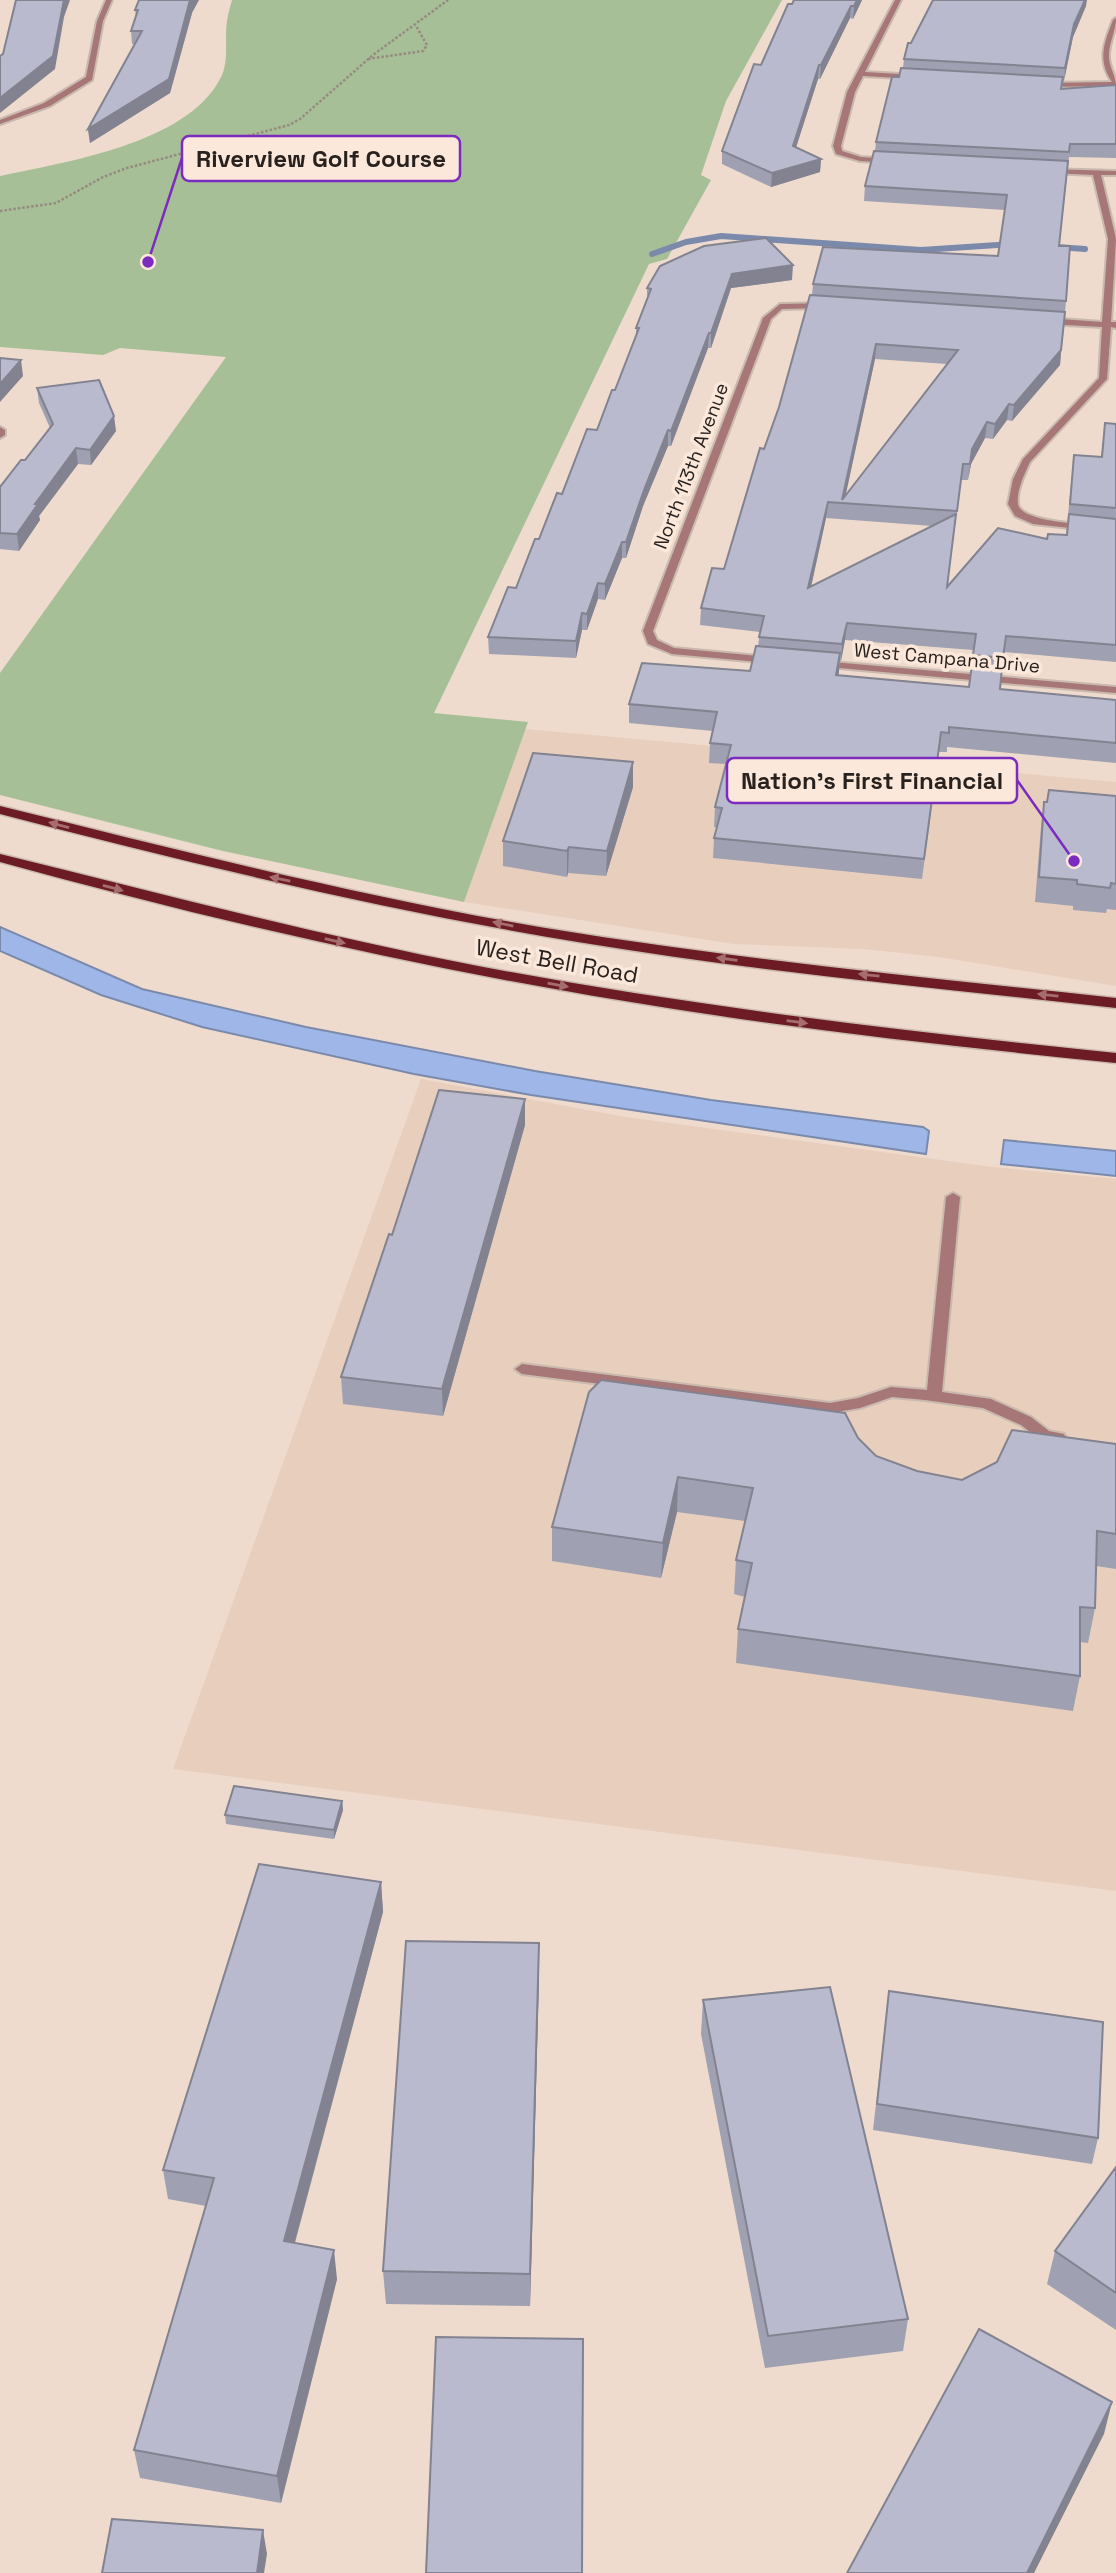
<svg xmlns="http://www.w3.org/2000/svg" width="1116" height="2573" font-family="'Space Grotesk',sans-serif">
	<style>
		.built { fill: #e8cebd }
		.green { fill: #a7bf96 }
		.water { fill: #9eb7e8; stroke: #7b8aab; stroke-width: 2 }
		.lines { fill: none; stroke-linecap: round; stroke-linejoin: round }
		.stream { stroke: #7b8aab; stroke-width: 6 }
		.lane-casing { stroke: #cabaae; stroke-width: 4 }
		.street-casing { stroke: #cabaae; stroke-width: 4 }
		.primary-casing { stroke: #cabaae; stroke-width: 3 }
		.path { stroke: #968980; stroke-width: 2.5; stroke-dasharray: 2.5 2; stroke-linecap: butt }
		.lane { fill: #a77677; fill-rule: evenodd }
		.street { fill: #a77677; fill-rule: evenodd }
		.primary { fill: #6d1b25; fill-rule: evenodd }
		.wall { fill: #9fa0b1; fill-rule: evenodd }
		.shaded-wall { fill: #828290 }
		.building { fill: #b9bace; stroke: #828290; stroke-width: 2; fill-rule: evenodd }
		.oneway { fill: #a66d6e }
		.labels { text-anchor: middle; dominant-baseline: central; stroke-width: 7; stroke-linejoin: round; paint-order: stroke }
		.far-street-label { font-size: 19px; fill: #28211d; stroke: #fbe8db }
		.street-label { font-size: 23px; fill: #28211d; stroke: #fbe8db }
		.leader { fill: none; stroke: #7b2cbf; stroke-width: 2.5 }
		.callout-dot { fill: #7b2cbf; stroke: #fbe8db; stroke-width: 2.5 }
		.callout { fill: #fbe8db; stroke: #7b2cbf; stroke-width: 2.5 }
		.callout-label { font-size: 24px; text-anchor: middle; font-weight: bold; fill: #28211d }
	</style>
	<rect width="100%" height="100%" fill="#eedbce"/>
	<path class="built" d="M525,729L1116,782V986L939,957L862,949L734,944L464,902Z
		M421,1079L626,1117L992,1167L1116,1179V1891L173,1769Z"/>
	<path class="green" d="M232,0H782L726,101L701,175L711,180L667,259L649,264L434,713L528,722L464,902L223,851L0,795V673L226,357L120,348L103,355L0,347V176C65,162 186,144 220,79C230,61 224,40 227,21C228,14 230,7 232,0Z"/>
	<path class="water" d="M0,927L142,989L306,1027L535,1071L711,1100L923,1127L929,1131L926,1154L531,1095L414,1074L202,1027L101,995L0,951Z
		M1004,1140L1116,1151V1176L1001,1164Z"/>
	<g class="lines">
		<path class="stream" d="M1057,247L1085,249
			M652,254L686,242L721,236L921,250L1013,244"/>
		<g class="lane-casing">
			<path id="lane" d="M953,1193L960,1197L942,1392L991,1399L1031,1417L1049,1431L1064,1434L1066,1438L1064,1442L1059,1443L1040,1440L1021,1425L983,1408L925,1400L892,1397L860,1408L830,1413L522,1374L515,1369L522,1364L830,1403L858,1398L891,1387L927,1390L946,1197Z"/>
		</g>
		<g class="street-casing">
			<path id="street" d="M106,0H112L103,21L92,80L50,106L0,124V120L44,103L86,77L97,21Z
				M895,0H901L865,72L917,75L921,77L917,79L863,76L855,92L841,146L842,151L861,157L891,159L895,161L891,163L860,161L836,154L833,146L847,92Z
				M1116,18C1116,32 1108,44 1109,58C1110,69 1116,76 1116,86L1042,87L1041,85L1045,83L1112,82C1097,60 1104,43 1113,20Z
				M1048,169L1116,171V175H1101L1116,239L1111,322H1116V328L1111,327L1107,379L1030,462C1025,473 1016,491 1018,504C1021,524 1098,525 1116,527V533L1033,524L1015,516L1008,504L1013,479L1023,459L1099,378L1102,327L1047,324L1043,321L1047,318L1102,322L1108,239L1093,175L1051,173H1048Z
				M828,303L829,305L825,308L782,309L771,319L653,631L657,640L674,648L769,657L774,660L769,663L672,654L648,644L643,631L763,318L780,304Z
				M0,427L5,430V435L0,438Z
				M821,661L1116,687V693L817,666L816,664Z"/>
		</g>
		<g class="primary-casing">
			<path id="primary" d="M0,806C170,848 339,891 511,922C711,957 914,976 1116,998V1008C939,988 760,972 584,943C387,911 193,864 0,814Z
				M0,854C159,893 317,935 478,966C689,1006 902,1031 1116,1053V1063C968,1048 821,1032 674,1009C447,974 222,923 0,862Z"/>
		</g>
		<path class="path" d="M368,59L423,51L427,45L416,26
			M0,211L56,203L103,177L127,168L289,125L300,119L373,55L448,0"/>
		<use href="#lane" class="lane"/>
		<use href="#street" class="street"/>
		<use href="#primary" class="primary"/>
	</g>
	<path class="wall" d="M862,0L853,19L850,18L820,79H818L796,147L821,159L820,172L771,187L722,164V151L761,65L792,4Z
		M1086,6L1073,37L1062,89L1116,85V158L1069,157L1059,246L1066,301L1060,365L1012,421L1007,420L993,439L985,438L971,464L968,480H961L947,587L1047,539L1066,535L1074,455L1101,457L1105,423L1116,424V662L1004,652L1000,689L1116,700V763L947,747V752H939L922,879L713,858L714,838L717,827H714L715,807L726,764L709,763L710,743L713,731L629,723V704L750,671L758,646L760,632L700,625L701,608L724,569L764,449L779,407L812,295L813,284L998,256L1005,210L864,201L865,186L875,151L876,142L899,77L903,68L904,59L911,43ZM875,359L947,364L845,496ZM826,518L932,526L811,587ZM845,640L973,650L969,687L838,676L840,661H841Z
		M135,10L192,13L170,93L90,143L88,129L135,44H132L131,31L136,17Z
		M792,280L731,288L711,348H708L671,446H668L643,506L626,558H622L605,600L598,599L587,630H582L576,658L489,654L488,637L516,588L562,494L597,430L615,390L636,335V328L647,298V288Z
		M37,388L116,431L91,465L78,464L39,516L40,520L19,551L0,549V487L25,460L50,428L39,403Z
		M633,787L606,876L568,873L567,877L503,866V841Z
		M1049,790L1116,796V910L1107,909L1106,913L1073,910V906L1035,902L1041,827L1044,802H1047Z
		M525,1125L443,1416L343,1404L341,1377L392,1235Z
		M589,1392L858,1438L876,1456L917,1471L962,1480L1116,1444V1569L1096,1566L1095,1608L1088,1643L1080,1642V1676L1073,1711L736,1663L738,1629L745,1597L734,1594L736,1560L745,1521L677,1512L661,1578L552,1561V1527Z
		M342,1801L343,1810L334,1839L226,1824L225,1815Z
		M381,1882L383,1912L295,2243L337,2279L281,2503L140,2478L134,2450L206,2206L168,2199L163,2170Z
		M539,1943V1977L530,2306L386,2304L383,2271Z
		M889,1991L1098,2138L1092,2164L873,2130Z
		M703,2000L908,2319L903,2351L765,2368L701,2034Z
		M1116,2167V2330L1047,2284L1055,2251Z"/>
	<path class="shaded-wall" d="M64,0H70L64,17L55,69L0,113V98Z
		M190,0H199L192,13L170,93L90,143L88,129Z
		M857,0H862L853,19L854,6Z
		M1085,0H1087L1086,6L1073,37L1064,81L1065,68L1074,24Z
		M851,6L850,18L820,79L821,65Z
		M819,65L818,79L792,160L793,146Z
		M821,159L820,172L771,187L772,173Z
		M793,265L792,280L731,288L711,348V333L732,274Z
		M709,333L708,348L671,446V431Z
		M876,344L875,359L844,503H842Z
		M1061,350L1060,365L1012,421L1014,405Z
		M21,360L23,376L0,402V384Z
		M1009,404L1007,420L993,439L995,424Z
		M114,416L116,431L91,465L90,450Z
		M987,422L985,438L971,464L968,480L972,449Z
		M668,430V446L643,506L626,558V542L644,490Z
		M76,448L78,464L39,516L40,520L19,551L17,534L35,504Z
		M828,502L826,518L807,605L808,588Z
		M622,542V558L605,600V584Z
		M598,583V599L587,630V614Z
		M582,613V630L576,658V641Z
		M847,623L845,640L841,661L842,644Z
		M840,653L839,672L834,695L836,675Z
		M633,762V787L606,876L607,851Z
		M569,847L568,873L567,877V851Z
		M525,1099V1125L443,1416L442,1389Z
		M678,1477L677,1512L661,1578L663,1543Z
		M342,1801L343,1810L334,1839V1830Z
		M381,1882L383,1912L287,2271L284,2241Z
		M539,1943V1977L530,2306V2274Z
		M334,2250L337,2279L281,2503L277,2476Z
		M1112,2402L1104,2434L1034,2573H1027Z
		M263,2530L267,2554L264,2573H257Z"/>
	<path class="building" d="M16,0H64L53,56L0,98V56L3,54Z
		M139,0H190L169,79L88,129L142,31H131L138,10H135Z
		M794,0H857L854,6H851L821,65H819L793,146L821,159L772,173L722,151L754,64L761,65L788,4H792Z
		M933,0H1085L1074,24L1065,68L904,59L908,43H911Z
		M901,68L1063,77L1061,89L1116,85V144H1070L1069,152L876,142L892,77H899Z
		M874,151L1068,161L1059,246H1070L1066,301L813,284L823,247L998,256L1007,195L865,186Z
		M766,238L793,265L732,274L711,333H709L671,431L668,430L644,490L626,542H622L605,584L598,583L587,614L582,613L576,641L488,637L508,587L516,588L535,539H539L557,493L562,494L587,429L597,430L612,390H615L639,328H636L651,289L647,288L660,266L704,246Z
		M810,295L1065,312L1061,350L1014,405L1009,404L995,424L987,422L972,449L970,464H963L957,511L828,502L808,588L956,514L947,587L998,528L1047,539L1048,534L1067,535L1069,514L1116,519V645L1006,636L1003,658L973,655L976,634L847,623L842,644L759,637L764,616L701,608L712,568L724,569L760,448L764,449L779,407ZM876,344L958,350L842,500Z
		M0,358L21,360L0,384Z
		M99,380L114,416L90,450L76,448L35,504H38L17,534L0,533V487L21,460H25L53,424L37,388Z
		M1105,423L1116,424V508L1070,504L1074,455L1102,457Z
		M756,646L840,653L836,675L969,687L972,664L1002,667L1000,689L1116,700V743L949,727V733L941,732L924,859L714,838L722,808L715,807L731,745L710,743L717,712L629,704L642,663L750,671Z
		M533,753L633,762L607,851L569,847L567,851L503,841Z
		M1049,790L1116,796V884L1111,883L1110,888L1077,884V880L1039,877L1044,802H1047Z
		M439,1090L525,1099L442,1389L341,1377L389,1234L392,1235Z
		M601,1380L845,1413L858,1438L876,1456L917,1471L962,1480L997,1462L1012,1430L1116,1444V1534L1097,1531L1095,1608L1080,1607V1676L738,1629L752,1563L736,1560L753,1488L678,1477L663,1543L552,1527L589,1392Z
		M234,1786L342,1801L334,1830L225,1815Z
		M259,1864L381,1882L284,2241L334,2250L277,2476L134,2450L214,2178L163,2170Z
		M406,1941L539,1943L530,2274L383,2271Z
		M830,1987L908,2319L768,2336L703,2000Z
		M889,1991L1103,2022L1098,2138L877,2104Z
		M1116,2167V2293L1055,2251Z
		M979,2329L1112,2402L1027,2573H847Z
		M436,2337L583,2339L582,2573H426Z
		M112,2519L263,2530L257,2573H102Z"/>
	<defs><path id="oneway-solid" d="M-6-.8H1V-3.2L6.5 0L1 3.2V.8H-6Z" transform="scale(1.75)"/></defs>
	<g class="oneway">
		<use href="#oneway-solid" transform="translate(59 825) rotate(-165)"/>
		<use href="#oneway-solid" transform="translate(280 879) rotate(-168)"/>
		<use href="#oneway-solid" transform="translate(113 888) rotate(15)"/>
		<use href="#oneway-solid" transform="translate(503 924) rotate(-169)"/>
		<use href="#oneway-solid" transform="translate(335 941) rotate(13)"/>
		<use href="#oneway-solid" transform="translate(727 959) rotate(-172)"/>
		<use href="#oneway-solid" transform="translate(869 975) rotate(-174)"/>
		<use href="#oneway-solid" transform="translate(558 985) rotate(10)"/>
		<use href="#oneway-solid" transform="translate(1048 995) rotate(-174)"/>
		<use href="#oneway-solid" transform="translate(797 1022) rotate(7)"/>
	</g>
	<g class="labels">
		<g class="far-street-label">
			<text transform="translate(691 466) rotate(-69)">North 113th Avenue</text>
			<text transform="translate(947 658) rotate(5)">West Campana Drive</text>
		</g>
		<g class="street-label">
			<text transform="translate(557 961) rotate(10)">West Bell Road</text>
		</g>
	</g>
	<path class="leader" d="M148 262L182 158M1074 861L1017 780"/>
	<g class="callout-dot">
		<circle cx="148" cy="262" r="7"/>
		<circle cx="1074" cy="861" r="7"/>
	</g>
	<g class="callout">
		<rect x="182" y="136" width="278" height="45" rx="7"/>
		<rect x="727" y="758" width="290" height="45" rx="7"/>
	</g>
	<g class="callout-label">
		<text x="321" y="167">Riverview Golf Course</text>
		<text x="872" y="789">Nation's First Financial</text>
	</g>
</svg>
